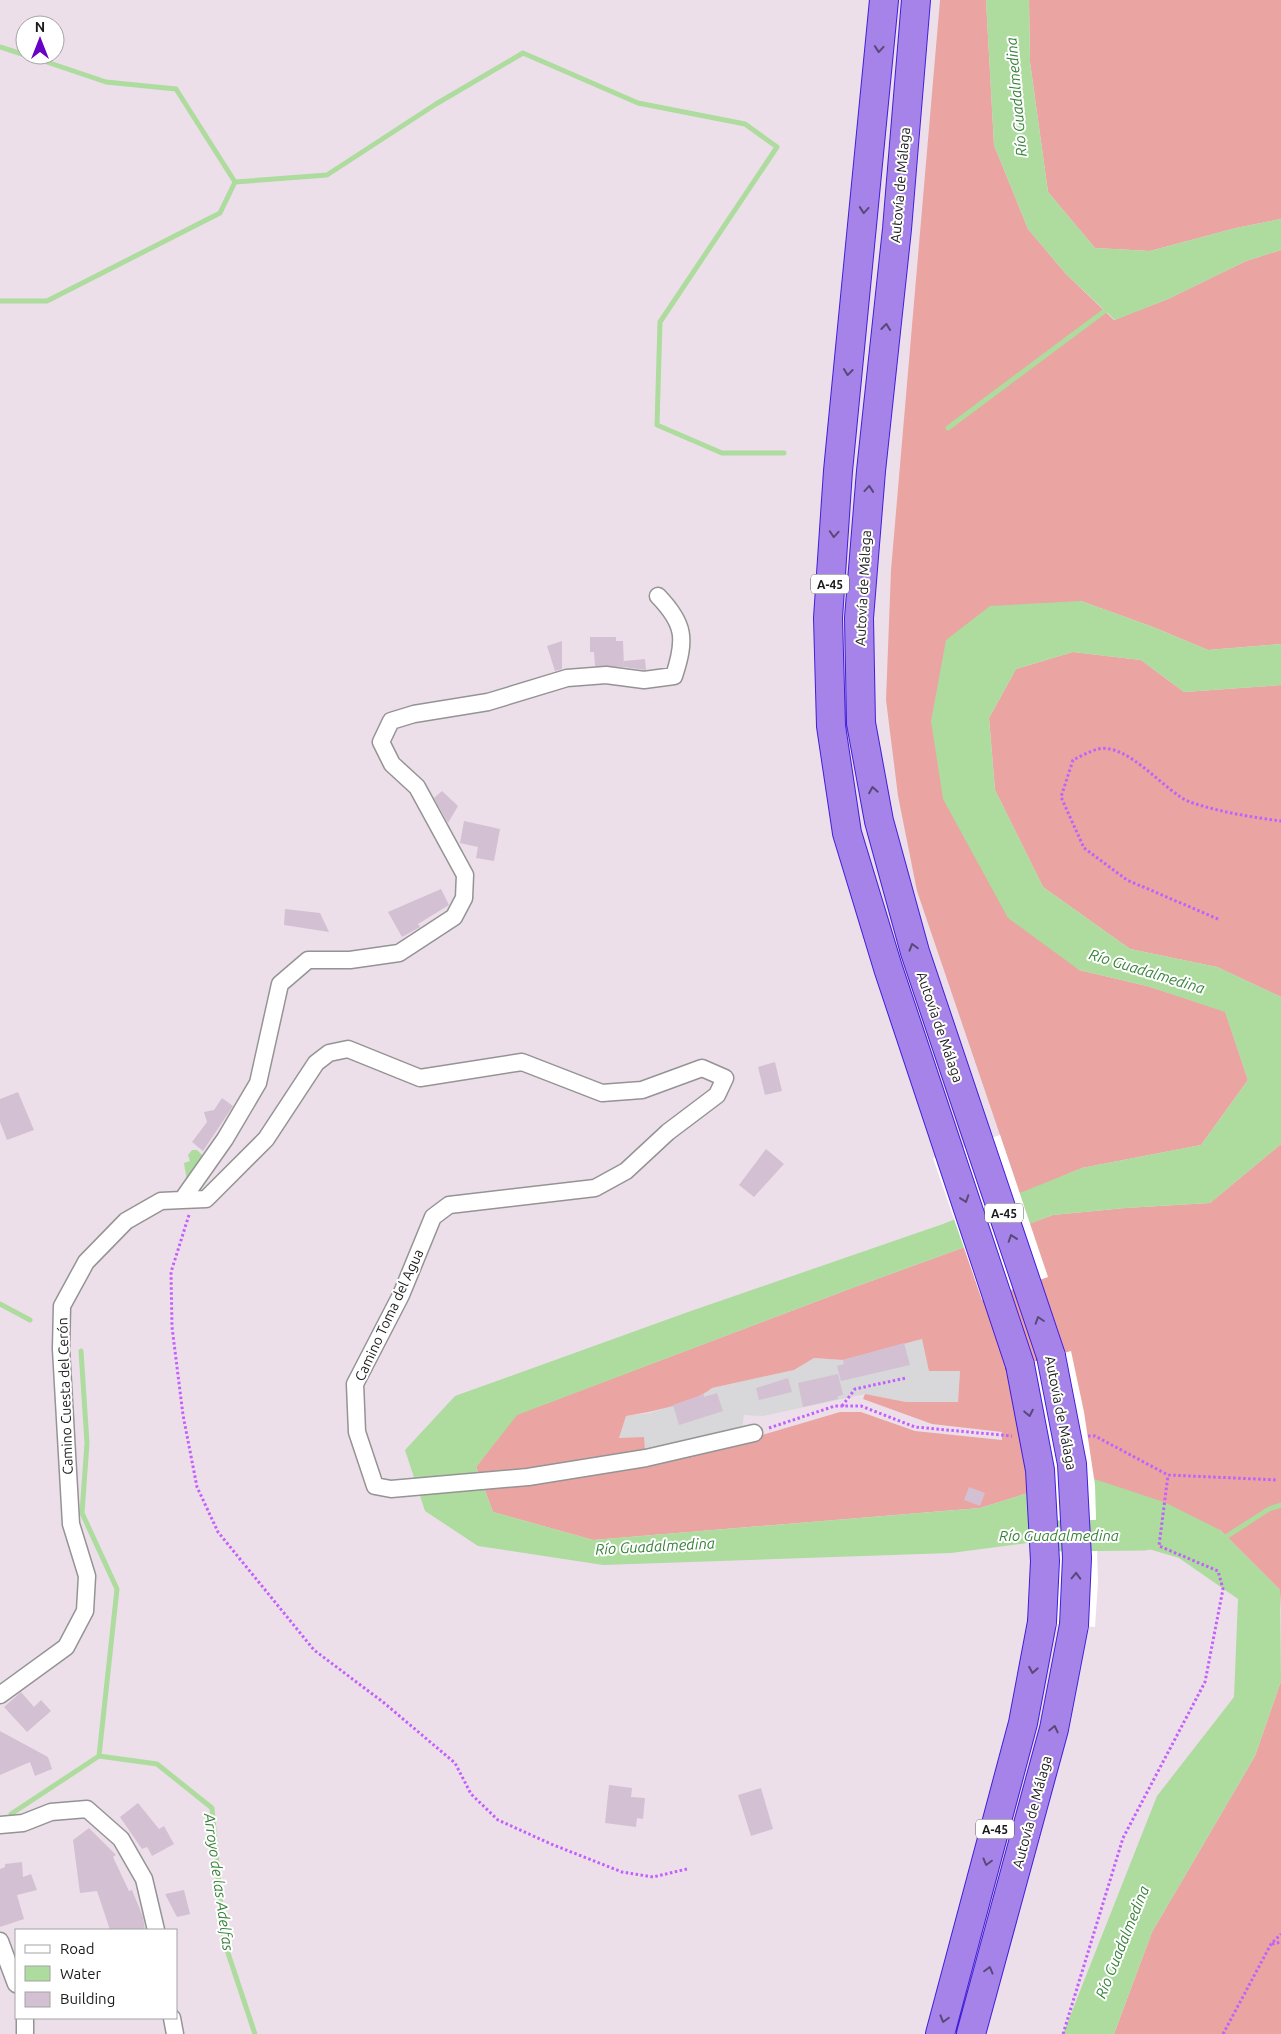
<svg xmlns="http://www.w3.org/2000/svg" width="1281" height="2034" font-family="Ubuntu,sans-serif">
	<style>
		.residential { fill: #d8d7d9 }
		.grass { fill: #eaa5a2 }
		.water { fill: #addc9e }
		.pier { fill: #fff }
		.lines { fill: none; stroke-linecap: round; stroke-linejoin: round }
		.stream { stroke: #addc9e; stroke-width: 5 }
		.river { stroke: #addc9e; stroke-width: 31 }
		.building { fill: #d3c0d3 }
		.street-casing { stroke: #949494; stroke-width: 19 }
		.highway-casing { stroke: #411fd8; stroke-width: 30 }
		.path { stroke: #c360fd; stroke-width: 3; stroke-dasharray: 2.5 2.5; stroke-linecap: butt }
		.street { stroke: #fff; stroke-width: 16 }
		.highway { stroke: #a683e8; stroke-width: 28 }
		.highway-bridge-casing { stroke: #411fd8; stroke-width: 30; stroke-linecap: butt }
		.highway-bridge { stroke: #a683e8; stroke-width: 28 }
		.oneway { stroke: #594977 }
		.labels { text-anchor: middle; dominant-baseline: central; stroke-width: 4; stroke-linejoin: round; paint-order: stroke }
		.shield { fill: #fff; stroke: #5f5f5f; stroke-width: 1 }
		.shield-label { font-size: 12px; font-weight: bold; fill: #1a1a1a }
		.street-label { font-size: 14px; fill: #1a1a1a; stroke: #fff }
		.water-label { font-size: 15px; font-style: italic; fill: #39843b; stroke: #fff }
	</style>
	<rect width="100%" height="100%" fill="#eddfea"/>
	<path class="residential" d="M922,1339L960,1371L958,1402H906L865,1394L763,1416L744,1415L742,1429L724,1430L725,1433L645,1451L619,1438L626,1416L650,1413L704,1394L712,1388L794,1370L814,1358L843,1360Z"/>
	<path class="grass" d="M940,0H986L994,145L1028,229L1066,274L1114,320L1168,299L1246,261L1281,250V644L1208,650L1153,627L1081,601L931,721L1079,970L1147,986L1225,1011L1248,1080L1201,1145L1082,1168L1020,1194L917,891L898,796L886,700L891,570Z
		M1029,0H1281V219L1236,228L1150,251L1095,248L1048,192L1030,62Z
		M1073,652L1141,660L1184,692L1281,685V997L1217,967L1130,949L1043,887L995,790L989,718L1016,669Z
		M1281,1144V1610L1280,1590L1220,1530L1028,1493L980,1508L593,1540L493,1512L484,1488L745,1440L840,1412H861L915,1431L1002,1440V1432L932,1424L863,1399L865,1394L906,1402H958L960,1371H929L922,1339L843,1360L814,1358L794,1370L712,1388C692,1404 651,1412 626,1416L619,1438L644,1437L645,1451L527,1470L479,1474L476,1467L516,1415L852,1288L1053,1215L1125,1208L1210,1203Z
		M1281,1681V2034H1114L1152,1932L1255,1756Z"/>
	<path class="water" d="M986,0H1029L1030,62L1048,192L1095,248L1150,251L1236,228L1281,219V250L1246,261L1168,299L1115,320L1066,274L1028,229L994,145Z
		M1081,601L1153,627L1208,650L1281,644V685L1184,692L1141,660L1073,652L1016,669L989,718L995,790L1043,887L1130,949L1217,967L1281,997V1144L1210,1203L1125,1208L1053,1215L852,1288L517,1415L476,1467L493,1512L593,1540L980,1508L1028,1493L1094,1479L1164,1502L1220,1530L1280,1590L1281,1681L1255,1756L1152,1932L1114,2034H1063L1157,1796L1234,1697L1238,1599L1179,1558L1098,1534L951,1553L603,1565L478,1546L425,1511L405,1450L455,1396L688,1312L943,1224L1082,1168L1201,1145L1248,1080L1225,1012L1147,986L1079,970L1008,918L943,799L931,721L946,640L990,606Z
		M192,1150H197L205,1158L187,1181L184,1163L190,1161L188,1155Z"/>
	<path class="pier" d="M1000,1135L1048,1277L982,1300L933,1158Z
		M1071,1351L1084,1412L1095,1485L1098,1582L1095,1627L1029,1622L1032,1577L1029,1489L1020,1423L1006,1370Z"/>
	<g class="lines">
		<path class="stream" d="M0,47L25,55
			M26,55L106,82L176,89L235,182
			M0,301H47L220,213L235,182L327,175L436,104L523,53L638,103L745,124L777,147L660,322L657,425L722,453H784
			M948,428L1110,307
			M0,1304L30,1320
			M81,1351L87,1443L82,1513L117,1589L99,1756
			M1221,1540L1269,1509L1281,1505
			M11,1814L99,1756L157,1764L212,1808L224,1941L255,2034"/>
		<path class="river" d="M1048,1536L1145,1535"/>
	</g>
	<path class="building" d="M590,637H616V641H623L624,667L595,666L594,652H590Z
		M562,641V669L555,671L547,646Z
		M645,659L646,670L624,667V661Z
		M442,791L458,806L448,823L434,798Z
		M464,821L500,829L494,861L476,858L478,847L460,843Z
		M441,889L449,905L418,924L420,927L402,937L388,912Z
		M285,909L320,913L329,932L284,925Z
		M775,1062L782,1091L765,1095L758,1067Z
		M18,1092L34,1130L7,1140L0,1122V1099Z
		M222,1098L233,1106L203,1151L192,1142L207,1122L204,1112L214,1110Z
		M766,1149L784,1164L754,1197L739,1185Z
		M904,1343L910,1365L841,1381L837,1366L844,1364L843,1360Z
		M838,1374L843,1395L838,1396V1399L803,1407L798,1383Z
		M788,1378L792,1392L759,1400L756,1388Z
		M717,1393L723,1411L679,1425L673,1405L704,1394V1397Z
		M969,1487L985,1493L980,1506L964,1500Z
		M21,1692L34,1707L41,1700L51,1711L27,1732L4,1707Z
		M0,1731L48,1757L52,1769L35,1776L30,1762L0,1775Z
		M609,1785L632,1788L631,1797L645,1798L643,1819L637,1818L636,1827L605,1823Z
		M761,1788L773,1829L751,1836L738,1795Z
		M138,1803L159,1829L164,1826L174,1844L152,1856L147,1847L142,1849L120,1817Z
		M89,1828L116,1855L113,1857L129,1891L132,1890L143,1917L145,1930H110L97,1891L80,1893L73,1840Z
		M22,1862L23,1877L31,1874L37,1890L17,1895L24,1919L0,1927V1869L5,1867V1864Z
		M184,1890L190,1914L177,1917L165,1894Z"/>
	<g class="lines">
		<g class="street-casing">
			<path id="street" d="M182,1200L206,1199L266,1139L316,1063L329,1053L348,1049L420,1078L522,1062L602,1093L642,1090L702,1068L725,1078L717,1095L668,1132L626,1171L595,1188L449,1205L433,1217L401,1295L355,1384L357,1432L375,1486L391,1489L528,1477L646,1458L754,1433
				M0,1695L66,1647L85,1611L87,1576L71,1524L61,1349L62,1306L86,1262L126,1221L161,1201L182,1200L225,1139L258,1083L280,984L308,960H350L399,953L454,917L464,898L465,875L417,787L392,764L381,742L391,721L414,714L488,702L567,678L606,675L644,680L674,676C686,639 685,624 658,596
				M0,1825L23,1823L51,1812L87,1809L121,1839L144,1879L156,1930
				M0,1941L16,1984
				M25,2018V2034
				M172,2018L175,2034"/>
		</g>
		<g class="highway-casing">
			<path id="highway" d="M884,0L838,471L828,618L831,726L847,833L888,968L1020,1365
				M916,0L897,229L871,471L859,618L861,723L879,821L915,952L1051,1356
				M940,2034L1023,1723L1042,1622
				M971,2034L1054,1729L1074,1625"/>
		</g>
		<path class="path" d="M1218,919L1127,880L1084,848L1061,797L1073,760C1081,756 1090,751 1098,749C1128,742 1166,793 1190,802C1219,812 1251,817 1281,821
			M189,1215L171,1272L172,1327L183,1415L197,1487L218,1532L314,1650L383,1702L455,1763L471,1794L498,1820L551,1844L622,1872L653,1877L687,1869
			M842,1406L855,1389L906,1378
			M769,1428L835,1406H861L915,1427L1012,1436
			M1088,1436H1095L1168,1475L1278,1480
			M1272,1944L1281,1942
			M1063,2034L1123,1838L1205,1682L1223,1589L1218,1571L1159,1546L1168,1475
			M1223,2034L1271,1944L1281,1934"/>
		<use href="#street" class="street"/>
		<use href="#highway" class="highway"/>
		<g class="highway-bridge-casing">
			<path id="highway-bridge" d="M1051,1356L1072,1464L1077,1558L1074,1625
				M1020,1365L1040,1470L1045,1561L1042,1622"/>
		</g>
		<use href="#highway-bridge" class="highway-bridge"/>
	</g>
	<defs><path id="oneway-chevron" d="M-2-3.5L2.5 0L-2 3.5" fill="none" stroke-width="1.6" stroke-linecap="round" stroke-linejoin="round" transform="scale(1.25)"/></defs>
	<g class="oneway">
		<use href="#oneway-chevron" transform="translate(879 49) rotate(95)"/>
		<use href="#oneway-chevron" transform="translate(864 210) rotate(95)"/>
		<use href="#oneway-chevron" transform="translate(886 327) rotate(-84)"/>
		<use href="#oneway-chevron" transform="translate(848 372) rotate(96)"/>
		<use href="#oneway-chevron" transform="translate(869 489) rotate(-85)"/>
		<use href="#oneway-chevron" transform="translate(834 534) rotate(94)"/>
		<use href="#oneway-chevron" transform="translate(873 790) rotate(-100)"/>
		<use href="#oneway-chevron" transform="translate(913 947) rotate(-106)"/>
		<use href="#oneway-chevron" transform="translate(965 1199) rotate(71)"/>
		<use href="#oneway-chevron" transform="translate(1012 1238) rotate(-109)"/>
		<use href="#oneway-chevron" transform="translate(1039 1320) rotate(-108)"/>
		<use href="#oneway-chevron" transform="translate(1029 1413) rotate(79)"/>
		<use href="#oneway-chevron" transform="translate(1076 1576) rotate(-88)"/>
		<use href="#oneway-chevron" transform="translate(1033 1670) rotate(100)"/>
		<use href="#oneway-chevron" transform="translate(1054 1729) rotate(-77)"/>
		<use href="#oneway-chevron" transform="translate(987 1862) rotate(105)"/>
		<use href="#oneway-chevron" transform="translate(989 1970) rotate(-75)"/>
		<use href="#oneway-chevron" transform="translate(944 2019) rotate(106)"/>
	</g>
	<g class="labels">
		<g class="shield">
			<rect x="811" y="574.5" width="38" height="19" rx="4"/>
			<rect x="985" y="1203.5" width="38" height="19" rx="4"/>
			<rect x="976" y="1819.5" width="38" height="19" rx="4"/>
		</g>
		<g class="shield-label">
			<text x="830" y="584">A-45</text>
			<text x="1004" y="1213">A-45</text>
			<text x="995" y="1829">A-45</text>
		</g>
		<g class="street-label">
			<text transform="translate(900 185) rotate(-85)">Autovía de Málaga</text>
			<text transform="translate(863 588) rotate(-87)">Autovía de Málaga</text>
			<text transform="translate(940 1027) rotate(71)">Autovía de Málaga</text>
			<text transform="translate(389 1315) rotate(-65)">Camino Toma del Agua</text>
			<text transform="translate(65 1396) rotate(-92)">Camino Cuesta del Cerón</text>
			<text transform="translate(1061 1413) rotate(79)">Autovía de Málaga</text>
			<text transform="translate(1032 1812) rotate(-75)">Autovía de Málaga</text>
		</g>
		<g class="water-label">
			<text transform="translate(1016 97) rotate(-95)">Río Guadalmedina</text>
			<text transform="translate(1147 971) rotate(17)">Río Guadalmedina</text>
			<text x="1059" y="1535">Río Guadalmedina</text>
			<text transform="translate(655 1546) rotate(-3)">Río Guadalmedina</text>
			<text transform="translate(219 1882) rotate(82)">Arroyo de las Adelfas</text>
			<text transform="translate(1122 1942) rotate(-68)">Río Guadalmedina</text>
		</g>
	</g>
	<rect x="15" y="1929" width="162" height="90" fill="#ffffff" stroke="#a3a3a3"/>
	<rect x="25" y="1945" width="25" height="8" fill="#ffffff" stroke="#a3a3a3"/>
	<text x="60" y="1954" font-size="15" fill="#1a1a1a">Road</text>
	<rect x="25" y="1966" width="25" height="15" fill="#addc9e" stroke="#a3a3a3"/>
	<text x="60" y="1979" font-size="15" fill="#1a1a1a">Water</text>
	<rect x="25" y="1992" width="25" height="15" fill="#d3c0d3" stroke="#a3a3a3"/>
	<text x="60" y="2004" font-size="15" fill="#1a1a1a">Building</text>
	<g transform="translate(40 40)"><circle r="24" fill="#ffffff" stroke="#a3a3a3"/>
	<path d="M0-4L9 19L0 12L-9 19Z" fill="#6800c5"/>
	<text y="-8" font-size="14" font-weight="bold" text-anchor="middle" fill="#1a1a1a">N</text>
	</g>
</svg>
